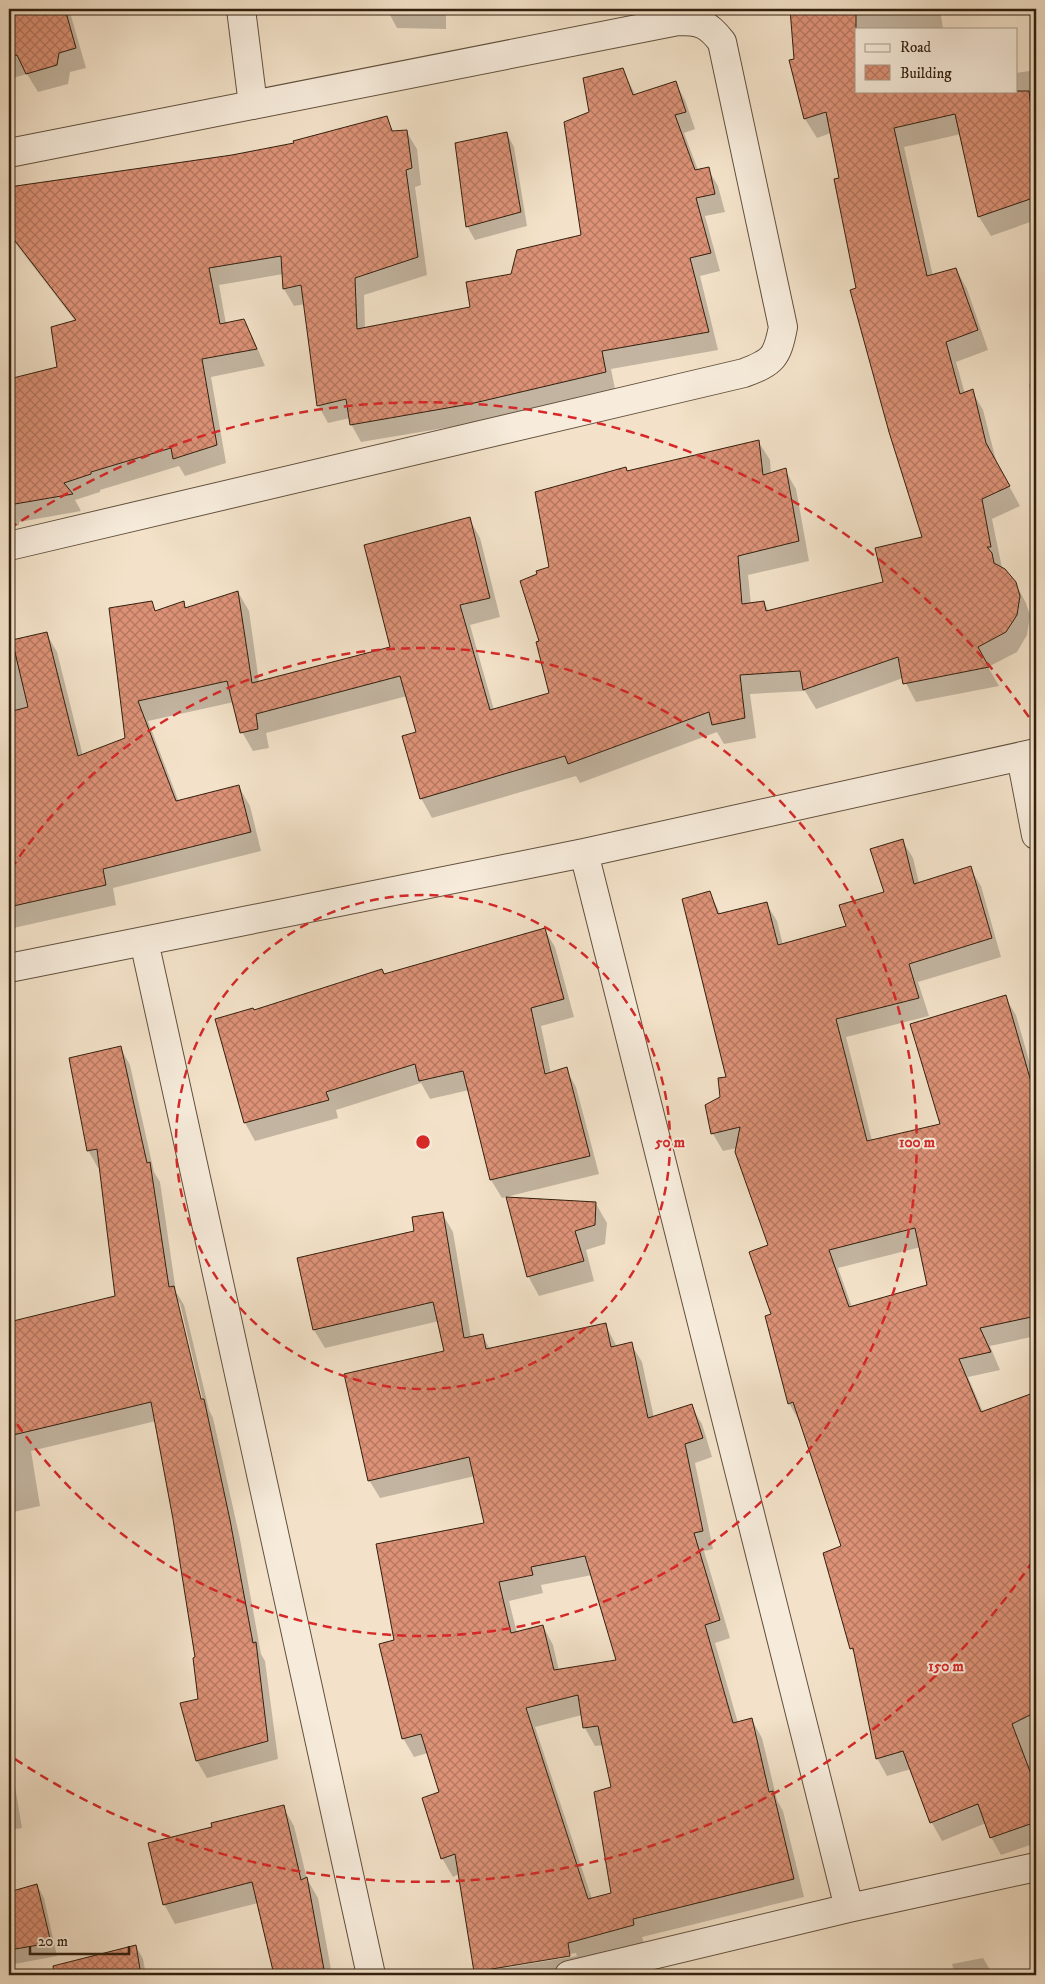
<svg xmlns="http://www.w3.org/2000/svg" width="1045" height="1984" font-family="'IM FELL DW Pica',serif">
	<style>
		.shadow { fill: #0003; fill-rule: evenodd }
		.building { fill: url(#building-cross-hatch); stroke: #32200e; fill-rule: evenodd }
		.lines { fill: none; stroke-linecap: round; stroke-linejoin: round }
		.minor-casing { stroke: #62503d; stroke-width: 30 }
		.minor { stroke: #f7ecdc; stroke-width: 28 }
		.ring { fill: none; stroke: #d62828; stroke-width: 2.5; stroke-dasharray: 9 6 }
		.centre { fill: #d62828; stroke: #f7ecdc; stroke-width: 2.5 }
		.ring-label { font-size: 15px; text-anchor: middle; font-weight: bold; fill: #d62828; stroke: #f7ecdc; stroke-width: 4; stroke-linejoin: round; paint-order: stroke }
	</style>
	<defs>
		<pattern id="building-cross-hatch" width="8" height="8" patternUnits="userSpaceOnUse" patternTransform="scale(1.25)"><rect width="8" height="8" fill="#dd9277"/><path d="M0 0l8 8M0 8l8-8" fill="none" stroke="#b47760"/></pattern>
	</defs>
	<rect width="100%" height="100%" fill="#f3e2c9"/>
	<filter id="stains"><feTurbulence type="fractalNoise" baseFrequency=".004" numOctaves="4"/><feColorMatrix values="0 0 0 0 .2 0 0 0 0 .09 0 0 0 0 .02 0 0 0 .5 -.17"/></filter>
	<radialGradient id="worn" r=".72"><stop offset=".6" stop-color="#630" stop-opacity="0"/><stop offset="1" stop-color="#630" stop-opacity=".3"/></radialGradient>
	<path class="shadow" d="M9,9H69L86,68L70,72L68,84L38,92L27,74L9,79Z
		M390,9H446V29L397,28L390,15Z
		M791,9H940L943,28L856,29V91H1016V73L1036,70V220L991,236L979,217L961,134L904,147L933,276L956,269L967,289L988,350L956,362L965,394L972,391L983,410L997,464L1020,506L992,519L1002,568L1015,583L1026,603L1030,616L1027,635L1017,652L988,667L999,686L916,702L903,678L816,709L805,691L750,694L756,738L724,744L717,732L580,783L576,776L432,818L421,798L417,733L407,696L266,733L269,748L253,751L242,732L234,702L148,721L179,802L239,787L250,806L261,851L113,888L116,905L9,929V626L12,641L46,633L57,652L83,756L127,739L151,603L156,612L183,602L187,609L238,592L249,611L259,682L391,648L469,518L480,538L500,617L470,625L494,710L550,694L541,641L551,568L625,468L628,473L758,441L770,460L771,474L785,470L796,489L809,561L748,575L751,604L764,602L769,612L884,583L923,538L857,289L841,179L831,133L817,138L805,119L791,61L795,60Z
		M622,69L636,96L675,82L685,100L695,129L684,133L698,170L708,169L718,186L725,212L705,216L720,271L700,276L718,350L611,369L615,389L480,422L361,442L351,424L350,418L328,423L318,405L305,304L294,306L284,289L283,274L219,285L226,324L243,320L253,338L265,366L211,377L226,463L185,476L179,466L100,490V492L75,500L81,511L19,522V525L9,527V381L58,368L76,322L9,235V188L233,156L295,144L386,118L394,132L406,131L417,149L421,185L415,187L427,275L364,295L365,328L471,308L512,275L583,236L591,112Z
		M507,134L514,147L527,226L475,240L467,226Z
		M1036,382V436L1029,384Z
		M902,840L913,858L919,883L970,868L981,886L1001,957L918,982L929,1016L846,1037L872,1141L942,1125L1005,997L1016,1015L1036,1085V1336L990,1346L1000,1370L968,1377L983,1412L1036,1393V1843L1001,1855L991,1837L986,1823L942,1841L932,1823L911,1769L887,1776L877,1758L856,1657L851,1648L842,1547L801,1420L799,1421L789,1403L772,1314L770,1246L737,1148L723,1151L713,1134L728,1078L709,892L721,915L766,903L777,921L783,945L848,927L885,893ZM921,1247L928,1286L852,1307L838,1268Z
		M544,929L555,947L574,1017L541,1026L551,1074L566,1069L576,1087L599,1174L502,1198L491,1180L469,1090L430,1099L421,1083L336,1110L338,1118L255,1141L245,1123L254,1012Z
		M120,1047L130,1065L154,1172L160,1182L176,1292L184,1305L209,1410L213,1418L240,1539L261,1654L265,1661L278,1759L207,1778L197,1761L199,1700L197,1658L174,1519L156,1421L31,1451L40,1506L9,1513V1338L116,1297L101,1168H98L88,1150ZM176,1300L180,1303L204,1405L202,1406Z
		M596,1204L607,1223L605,1244L586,1250L594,1281L539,1296L528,1276Z
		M442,1213L453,1232L471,1338L482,1335L490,1349L605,1324L617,1347L631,1344L642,1362L654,1418L691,1406L702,1424L712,1457L695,1463L713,1549L704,1551L730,1638L715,1643L738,1723L752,1720L762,1738L777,1800L783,1811L804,1897L642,1937L644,1943L572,1975H477L475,1972L459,1874L453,1877L442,1858L441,1793L428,1753L414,1757L403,1738L396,1641L485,1524L475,1476L380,1498L369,1480L445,1352L439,1321L325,1348L314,1330L415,1232ZM592,1575L618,1661L559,1671L553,1645L543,1626L517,1633L509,1601L543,1593L541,1585ZM582,1715L585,1728L595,1746L604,1745L612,1788L613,1894L592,1899L535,1727ZM576,1953L577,1956L480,1972V1970Z
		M9,1751L22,1828L9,1830Z
		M283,1807L294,1826L307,1879L318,1898L332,1975H275L258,1903L175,1924L164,1904L213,1827Z
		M37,1885L44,1898L57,1956L9,1965V1894Z
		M136,1946L143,1959L146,1975H94L90,1958Z
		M983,1958L992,1973L1010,1970L1013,1975H955L952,1964Z"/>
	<path class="building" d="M9,9H65L76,48L59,53L57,65L26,74L17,55L9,57Z
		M790,9H856V91H1029L1032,116L1036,115V197L978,217L955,114L894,128L927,276L956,268L978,330L946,342L960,394L973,389L986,443L1010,486L982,499L991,547H987L992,553L994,563L1005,569L1016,582L1020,596L1017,615L1006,632L978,647L989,667L903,684L898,657L803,690L800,671L740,675L745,718L712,725L709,712L568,764L565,756L420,799L402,736L416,732L400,676L256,714L258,729L240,733L227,681L138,701L176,801L239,785L251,832L103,869L106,885L9,907V712L28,707L12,640L47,632L78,756L125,738L109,608L152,601L155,611L184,601L185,608L238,591L252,683L390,647L364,545L470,517L490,598L460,605L490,710L549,693L536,642L539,641L520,581L537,574L536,571L549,567L535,492L626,467L627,471L759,440L763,475L786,468L799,541L738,556L742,604L764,601L766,611L883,582L875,548L922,537L889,432L850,290L856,288L834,179L839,178L826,112L804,119L789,60L794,59Z
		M623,68L633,95L676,81L686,112L675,115L695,170L709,167L715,194L696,198L711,253L690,258L709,332L602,351L606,372L470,404L350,425L346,399L317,406L301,285L283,289L281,256L209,268L220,324L244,319L257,349L202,359L217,445L173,459L171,448L91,472V474L64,483L73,494L9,505V379L57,367L51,327L76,320L9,233V187L232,155L294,143L293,141L387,116L392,131L407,130L412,168L406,170L418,257L355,278L357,329L470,307L466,282L511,274L517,250L581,235L564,122L589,112L583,78Z
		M507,132L521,212L466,227L455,143Z
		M903,839L914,884L971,866L992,938L909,964L919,998L836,1019L867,1141L940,1124L910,1024L1006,995L1036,1099V1201L1030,1202L1036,1232V1316L980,1328L991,1352L959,1359L981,1412L1036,1392V1712L1012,1724L1036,1787V1822L990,1838L978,1804L930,1823L903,1751L876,1759L853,1648L850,1649L823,1553L841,1546L793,1402L788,1404L765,1316L771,1314L749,1252L768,1245L735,1152L740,1127L711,1134L705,1105L720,1097L718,1078L726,1077L682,899L710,891L718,914L767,902L778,945L846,926L839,905L884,892L870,849ZM915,1228L927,1285L849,1307L829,1250Z
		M545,928L564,999L531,1008L545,1074L567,1067L590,1156L490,1180L463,1071L419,1081L415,1064L326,1092L329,1100L244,1123L215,1019L253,1008L254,1010L382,969L384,974Z
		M121,1046L147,1163L150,1162L169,1287L174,1286L201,1399H204L230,1520L253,1643L256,1642L268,1741L196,1761L180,1703L198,1699L193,1658L195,1657L173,1519L151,1402L9,1436V1322L115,1296L97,1149L87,1151L69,1058Z
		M506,1197L596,1202L595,1225L575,1231L584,1261L527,1277Z
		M443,1212L464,1338L483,1334L486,1349L606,1323L611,1347L632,1342L648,1418L692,1404L703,1438L685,1444L703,1531L694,1533L720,1620L705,1625L733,1723L752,1718L769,1792L773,1791L794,1879L633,1919L634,1925L568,1943L570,1956L474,1972L455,1854L441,1859L422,1798L439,1792L421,1734L402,1739L379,1644L394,1640L376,1544L484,1523L469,1457L368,1481L344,1374L444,1351L433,1302L313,1330L297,1258L414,1231L412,1217ZM585,1556L616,1660L554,1670L543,1625L511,1633L499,1582L533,1575L531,1567ZM578,1695L583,1728L598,1726L611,1787L594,1792L611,1893L588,1899L526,1708Z
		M284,1805L301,1880L307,1877L325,1975H274L252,1882L163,1905L148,1843L212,1827L211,1823Z
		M37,1884L51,1943L9,1950V1892Z
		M136,1945L141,1975H54L53,1966Z"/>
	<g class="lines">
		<g class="minor-casing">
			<path id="minor" d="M241,9L253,105
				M9,153L678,21C701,21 708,24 722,42L783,327C777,358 773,362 744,373L9,546
				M1021,757L1036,835
				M584,853L849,1908
				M144,941L371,1975
				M9,968L584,853L1036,753
				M569,1975L849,1908L1036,1867"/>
		</g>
		<use href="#minor" class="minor"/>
	</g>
	<g class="ring">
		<circle cx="423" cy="1142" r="247"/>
		<path d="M11 869A494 494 0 1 1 11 1415"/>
		<path d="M1033 1561A740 740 0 0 1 9 1755M9 529A740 740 0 0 1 1033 723"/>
	</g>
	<circle cx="423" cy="1142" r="8" class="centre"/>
	<g class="ring-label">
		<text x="670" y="1147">50 m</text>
		<text x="917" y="1147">100 m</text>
		<text x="946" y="1671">150 m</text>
	</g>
	<rect width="1045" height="1984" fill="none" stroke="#f3e2c9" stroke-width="30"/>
	<rect x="10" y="10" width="1025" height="1964" fill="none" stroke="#32200e" stroke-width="2.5"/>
	<rect x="15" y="15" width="1015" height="1954" fill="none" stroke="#32200e"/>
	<rect x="855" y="28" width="162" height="65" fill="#f7ecdc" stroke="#a89a8a"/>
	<rect x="865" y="44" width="25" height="8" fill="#f7ecdc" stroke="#a89a8a"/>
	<text x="900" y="52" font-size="15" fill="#32200e">Road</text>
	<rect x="865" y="65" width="25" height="15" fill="url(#building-cross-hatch)" stroke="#a89a8a"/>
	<text x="900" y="78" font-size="15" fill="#32200e">Building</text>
	<path d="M30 1946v8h99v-8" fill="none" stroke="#32200e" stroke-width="2.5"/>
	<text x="38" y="1946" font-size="15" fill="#32200e" stroke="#f7ecdc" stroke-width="4" paint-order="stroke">20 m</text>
	<rect width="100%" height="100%" filter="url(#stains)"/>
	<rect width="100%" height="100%" fill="url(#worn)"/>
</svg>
